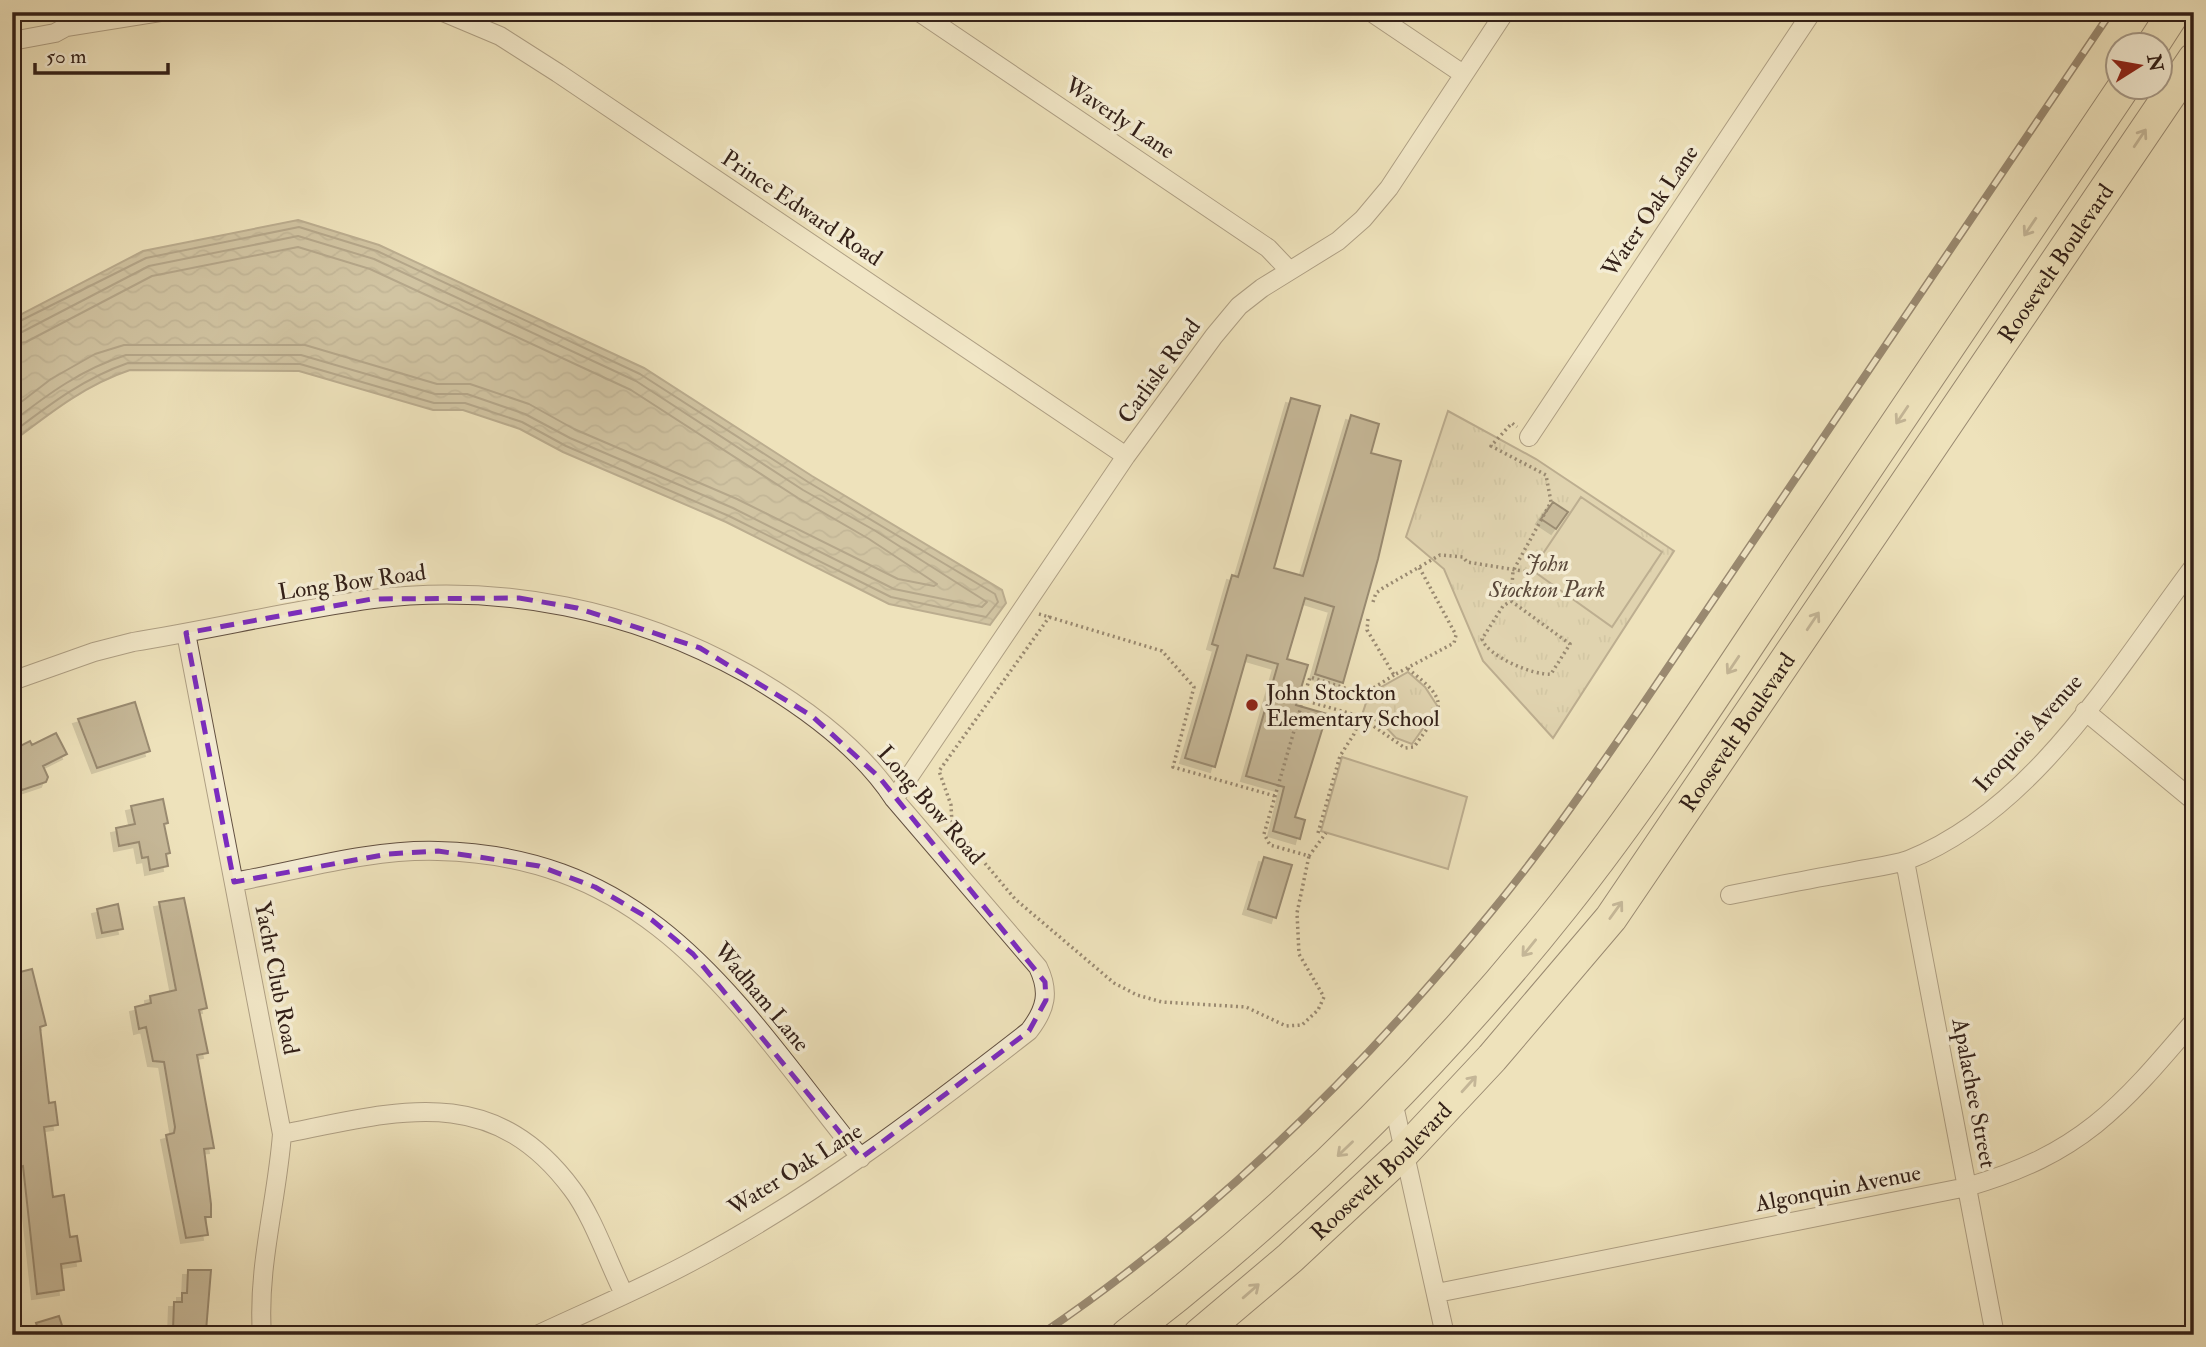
<svg xmlns="http://www.w3.org/2000/svg" width="2206" height="1347" font-family="'IM FELL Double Pica',serif">
	<style>
		.grass { fill: url(#grass-tufts); stroke: #80705c; stroke-width: 2 }
		.garden { fill: #cec19f; stroke: #80705c; stroke-width: 2 }
		.water { fill: url(#water-waves); stroke: #7d6d59; stroke-width: 2 }
		.lines { fill: none; stroke-linecap: round; stroke-linejoin: round }
		.shore { stroke: #70604e; stroke-width: 2 }
		.building { fill: #94856d; stroke: #332018; stroke-width: 2; filter: url(#shadow) }
		.street-casing { stroke: #625041; stroke-width: 20 }
		.highway-casing { stroke: #332018; stroke-width: 34 }
		.path { stroke: #332018; stroke-width: 3.5; stroke-dasharray: 2 3.5; stroke-linecap: butt }
		.street { stroke: #f4ecd3; stroke-width: 18 }
		.highway { stroke: #eee2bb; stroke-width: 32 }
		.rail-casing { stroke: #332018; stroke-width: 8 }
		.rail { stroke: #f4ecd3; stroke-width: 5; stroke-dasharray: 16; stroke-linecap: butt }
		.oneway { stroke: #90816a }
		.marked { fill: none; stroke: #7b2cbf; stroke-width: 5; stroke-dasharray: 14 9; stroke-linejoin: round }
		.poi-dot { fill: #8f2418; stroke: #f4ecd3; stroke-width: 2.5 }
		.labels { text-anchor: middle; dominant-baseline: central; stroke-width: 7; stroke-linejoin: round; paint-order: stroke }
		.street-label { font-size: 23px; fill: #332018; stroke: #f4ecd3 }
		.park-label { font-size: 23px; font-style: italic; fill: #5a483a; stroke: #f4ecd3 }
		.poi-label { font-size: 23px; fill: #332018; stroke: #f4ecd3; text-anchor: start }
	</style>
	<defs>
		<pattern id="grass-tufts" width="24" height="20" patternUnits="userSpaceOnUse" patternTransform="scale(1.75)"><rect width="24" height="20" fill="#cec19f"/><path d="M3 7l-1-3M5 7V3M7 7l1-3M15 17l-1-3M17 17v-4M19 17l1-3" fill="none" stroke="#b1a688"/></pattern>
		<pattern id="water-waves" width="16" height="10" patternUnits="userSpaceOnUse" patternTransform="scale(1.75)"><rect width="16" height="10" fill="#aea084"/><path d="M0 5q4-4 8 0t8 0" fill="none" stroke="#8e826b"/></pattern>
		<filter id="shadow"><feDropShadow dx="-5" dy="5" stdDeviation="0" flood-color="#0004"/></filter>
	</defs>
	<rect width="100%" height="100%" fill="#eee2bb"/>
	<filter id="stains"><feTurbulence type="fractalNoise" baseFrequency=".00286" numOctaves="4"/><feColorMatrix values="0 0 0 0 .2 0 0 0 0 .09 0 0 0 0 .02 0 0 0 .5 -.17"/></filter>
	<radialGradient id="worn" r=".72"><stop offset=".6" stop-color="#630" stop-opacity="0"/><stop offset="1" stop-color="#630" stop-opacity=".3"/></radialGradient>
	<path class="grass" d="M1448,411L1536,459L1674,551L1553,738L1483,661L1444,569L1406,537Z
		M1408,672L1425,687L1438,707L1412,744L1396,738L1382,723L1362,715L1369,694Z"/>
	<path class="garden" d="M1581,497L1662,552L1612,627L1532,570Z
		M1342,757L1467,797L1448,869L1321,831Z"/>
	<path class="water" d="M298,220L379,245L644,368L812,476L1002,590L1006,603L990,625L889,604L726,522L563,452L520,429L463,410H433L299,371L130,370C85,385 50,413 12,442V319L143,251Z"/>
	<g class="lines">
		<path class="shore" d="M12,325L146,258L299,227L377,251L640,374L808,482L995,594L998,602L986,617L891,597L729,516L566,446L522,422L465,403H434L300,364L128,363C84,378 49,405 12,433
			M12,334L22,332L149,266L298,236L374,259L636,381L803,490L874,530L987,602L982,607L894,589L733,508L570,438L525,414L467,394H435L301,355H126C82,369 48,394 12,422
			M12,344L26,342L152,276L298,247L370,269L631,390L798,498L869,539L937,584L934,586L898,579L737,499L574,429L529,404L470,384H437L305,345H124L95,354L51,379L12,409"/>
	</g>
	<path class="building" d="M1291,398L1320,406L1274,568L1303,576L1351,415L1379,424L1371,453L1401,461L1378,559L1343,683L1315,674L1334,607L1305,598L1287,659L1308,665L1296,705L1327,714L1295,817L1305,820L1300,839L1273,831L1284,787L1246,776L1278,664L1247,655L1215,767L1185,758L1218,646L1212,644L1232,575L1238,577Z
		M1553,502L1568,512L1556,529L1541,519Z
		M135,702L150,751L97,768L78,719Z
		M56,733L67,754L43,766L48,777L46,782L22,790L16,779L12,781V750L30,741L32,745Z
		M163,799L168,823L164,824L170,853L166,854L168,866L150,870L148,857L142,858L139,842L119,846L116,828L135,824L131,806Z
		M1264,857L1292,865L1276,918L1248,909Z
		M184,898L207,1008L199,1010L208,1053L197,1055L214,1148L204,1149L211,1204V1217H205L208,1235L186,1238L166,1135L174,1133L175,1127L164,1062L153,1061L146,1027L139,1029L135,1007L151,1003L150,996L176,990L159,902Z
		M118,904L123,929L102,933L97,909Z
		M32,969L46,1025L40,1027L49,1103L55,1102L58,1125L44,1127L53,1197L64,1195L70,1237L77,1236L81,1261L61,1264L64,1290L37,1294L23,1166L20,1167L17,1145L20,1144L15,1105L16,1099H21L18,1071H21L16,1033L12,1034V974Z
		M188,1270H211L206,1331L173,1330L174,1302H182V1293H187Z
		M59,1316L65,1335H40L36,1323Z"/>
	<g class="lines">
		<g class="street-casing">
			<path id="street" d="M443,12L500,36L558,73L1126,456
				M919,12L1268,248L1289,270
				M1371,12L1463,74
				M12,41L55,33L66,27L160,12
				M1529,437L1812,12
				M186,633L282,1134C277,1201 257,1267 262,1335
				M12,681L94,652L133,642C213,629 293,610 373,599C502,583 633,610 746,673C800,704 860,747 894,799L1038,967C1050,992 1046,1009 1029,1031C921,1115 812,1198 691,1262C641,1289 588,1311 537,1335
				M2085,711L2194,801
				M894,799L1126,456L1214,336L1239,306L1262,288L1338,241L1363,219L1389,188L1505,12
				M1905,861L1995,1335
				M234,882C301,870 370,849 438,851C656,856 739,1008 861,1158
				M1730,895C1770,887 1810,879 1850,872C1869,868 1890,866 1908,860C2034,810 2115,671 2194,566
				M1393,1101L1445,1335
				M282,1134C395,1112 491,1080 572,1189C592,1215 609,1264 624,1294
				M1437,1293L1967,1187C2081,1154 2120,1108 2194,1021"/>
		</g>
		<g class="highway-casing">
			<g id="highway">
				<path d="M2152,46L2174,12"/>
				<path d="M1127,1335C1290,1210 1435,1067 1563,906C1653,793 1731,669 1812,549C1916,395 2020,241 2123,88"/>
				<path id="s1" d="M1199,1335L1290,1258L1405,1151L1492,1058L1611,918L2194,59"/>
			</g>
		</g>
		<path class="path" d="M1511,601L1570,644L1551,674C1534,676 1487,656 1482,639L1503,606L1511,601L1513,571L1551,502L1546,475L1491,446L1512,423L1517,427
			M1373,602L1376,593L1383,588L1440,555L1463,557L1467,562L1535,573
			M1039,614L1162,651L1194,687L1173,767L1275,796
			M1050,616L939,771L951,805L952,824L1015,899L1114,983L1137,995L1162,1002L1246,1007L1286,1026L1302,1025L1318,1010L1324,997L1299,954L1297,913L1309,856
			M1368,619L1367,630L1394,675L1454,643L1456,635L1419,567
			M1394,675L1364,694L1310,677L1303,700L1359,716L1405,748L1414,747C1443,706 1452,703 1407,668
			M1303,700L1264,834L1270,845L1309,856L1326,833
			M1318,833L1340,756L1354,734L1357,727L1353,716"/>
		<use href="#street" class="street"/>
		<use href="#highway" class="highway"/>
		<g class="rail-casing">
			<path id="rail" d="M1040,1335C1211,1220 1362,1070 1492,911C1545,847 1592,778 1639,710L2111,12"/>
		</g>
		<use href="#rail" class="rail"/>
	</g>
	<defs><path id="oneway-shaft" d="M-6 0H5M1.5-3L5.5 0L1.5 3" fill="none" stroke-width="1.6" stroke-linecap="round" stroke-linejoin="round" transform="scale(1.75)"/></defs>
	<g class="oneway">
		<use href="#oneway-shaft" transform="translate(2140 138) rotate(-56)"/>
		<use href="#oneway-shaft" transform="translate(2030 227) rotate(124)"/>
		<use href="#oneway-shaft" transform="translate(1902 415) rotate(124)"/>
		<use href="#oneway-shaft" transform="translate(1813 621) rotate(-56)"/>
		<use href="#oneway-shaft" transform="translate(1733 665) rotate(124)"/>
		<use href="#oneway-shaft" transform="translate(1616 910) rotate(-54)"/>
		<use href="#oneway-shaft" transform="translate(1529 948) rotate(129)"/>
		<use href="#oneway-shaft" transform="translate(1469 1084) rotate(-48)"/>
		<use href="#oneway-shaft" transform="translate(1345 1149) rotate(136)"/>
		<use href="#oneway-shaft" transform="translate(1251 1291) rotate(-41)"/>
	</g>
	<path d="M0 0H2206V1347H0ZM519,598L577,608L700,648L812,716L879,777L1045,982L1046,1000L1029,1031L861,1158L693,954L652,920L595,887L539,866L438,851L388,854L234,882L186,633L372,599Z" fill="#eee2bb" fill-opacity=".55" fill-rule="evenodd"/>
	<path class="marked" d="M519,598L577,608L700,648L812,716L879,777L1045,982L1046,1000L1029,1031L861,1158L693,954L652,920L595,887L539,866L438,851L388,854L234,882L186,633L372,599Z"/>
	<circle class="poi-dot" cx="1252" cy="705" r="7"/>
	<g class="labels">
		<g class="street-label">
			<text transform="translate(1120 118) rotate(34)">Waverly Lane</text>
			<text transform="translate(802 208) rotate(34)">Prince Edward Road</text>
			<text transform="translate(1650 211) rotate(-56)">Water Oak Lane</text>
			<text stroke="none"><textPath href="#s1" startOffset="1379">Roosevelt Boulevard</textPath></text>
			<text transform="translate(1159 371) rotate(-54)">Carlisle Road</text>
			<text transform="translate(352 582) rotate(-8)">Long Bow Road</text>
			<text stroke="none"><textPath href="#s1" startOffset="812">Roosevelt Boulevard</textPath></text>
			<text transform="translate(2028 733) rotate(-48)">Iroquois Avenue</text>
			<text transform="translate(931 805) rotate(49)">Long Bow Road</text>
			<text transform="translate(277 978) rotate(79)">Yacht Club Road</text>
			<text transform="translate(762 997) rotate(50)">Wadham Lane</text>
			<text transform="translate(1974 1093) rotate(79)">Apalachee Street</text>
			<text transform="translate(795 1169) rotate(-32)">Water Oak Lane</text>
			<text stroke="none"><textPath href="#s1" startOffset="245">Roosevelt Boulevard</textPath></text>
			<text transform="translate(1838 1188) rotate(-11)">Algonquin Avenue</text>
		</g>
		<g class="park-label">
			<text x="1547" y="563">John<tspan x="1547" dy="26">Stockton Park</tspan></text>
		</g>
		<g class="poi-label">
			<text x="1266" y="692">John Stockton<tspan x="1266" dy="26">Elementary School</tspan></text>
		</g>
	</g>
	<rect width="2206" height="1347" fill="none" stroke="#eee2bb" stroke-width="42"/>
	<rect x="14" y="14" width="2178" height="1319" fill="none" stroke="#332018" stroke-width="3.5"/>
	<rect x="21" y="21" width="2164" height="1305" fill="none" stroke="#332018" stroke-width="2"/>
	<g transform="translate(2139 66) rotate(79)"><circle r="33" fill="#f4ecd3" stroke="#a79a88" stroke-width="2"/>
	<path d="M0-5L12 26L0 18L-12 26Z" fill="#8f2418"/>
	<text y="-10" font-size="19" font-weight="bold" text-anchor="middle" fill="#332018">N</text>
	</g>
	<path d="M35 63v10h133v-10" fill="none" stroke="#332018" stroke-width="3.5"/>
	<text x="46" y="63" font-size="21" fill="#332018" stroke="#f4ecd3" stroke-width="5" paint-order="stroke">50 m</text>
	<rect width="100%" height="100%" filter="url(#stains)"/>
	<rect width="100%" height="100%" fill="url(#worn)"/>
</svg>
